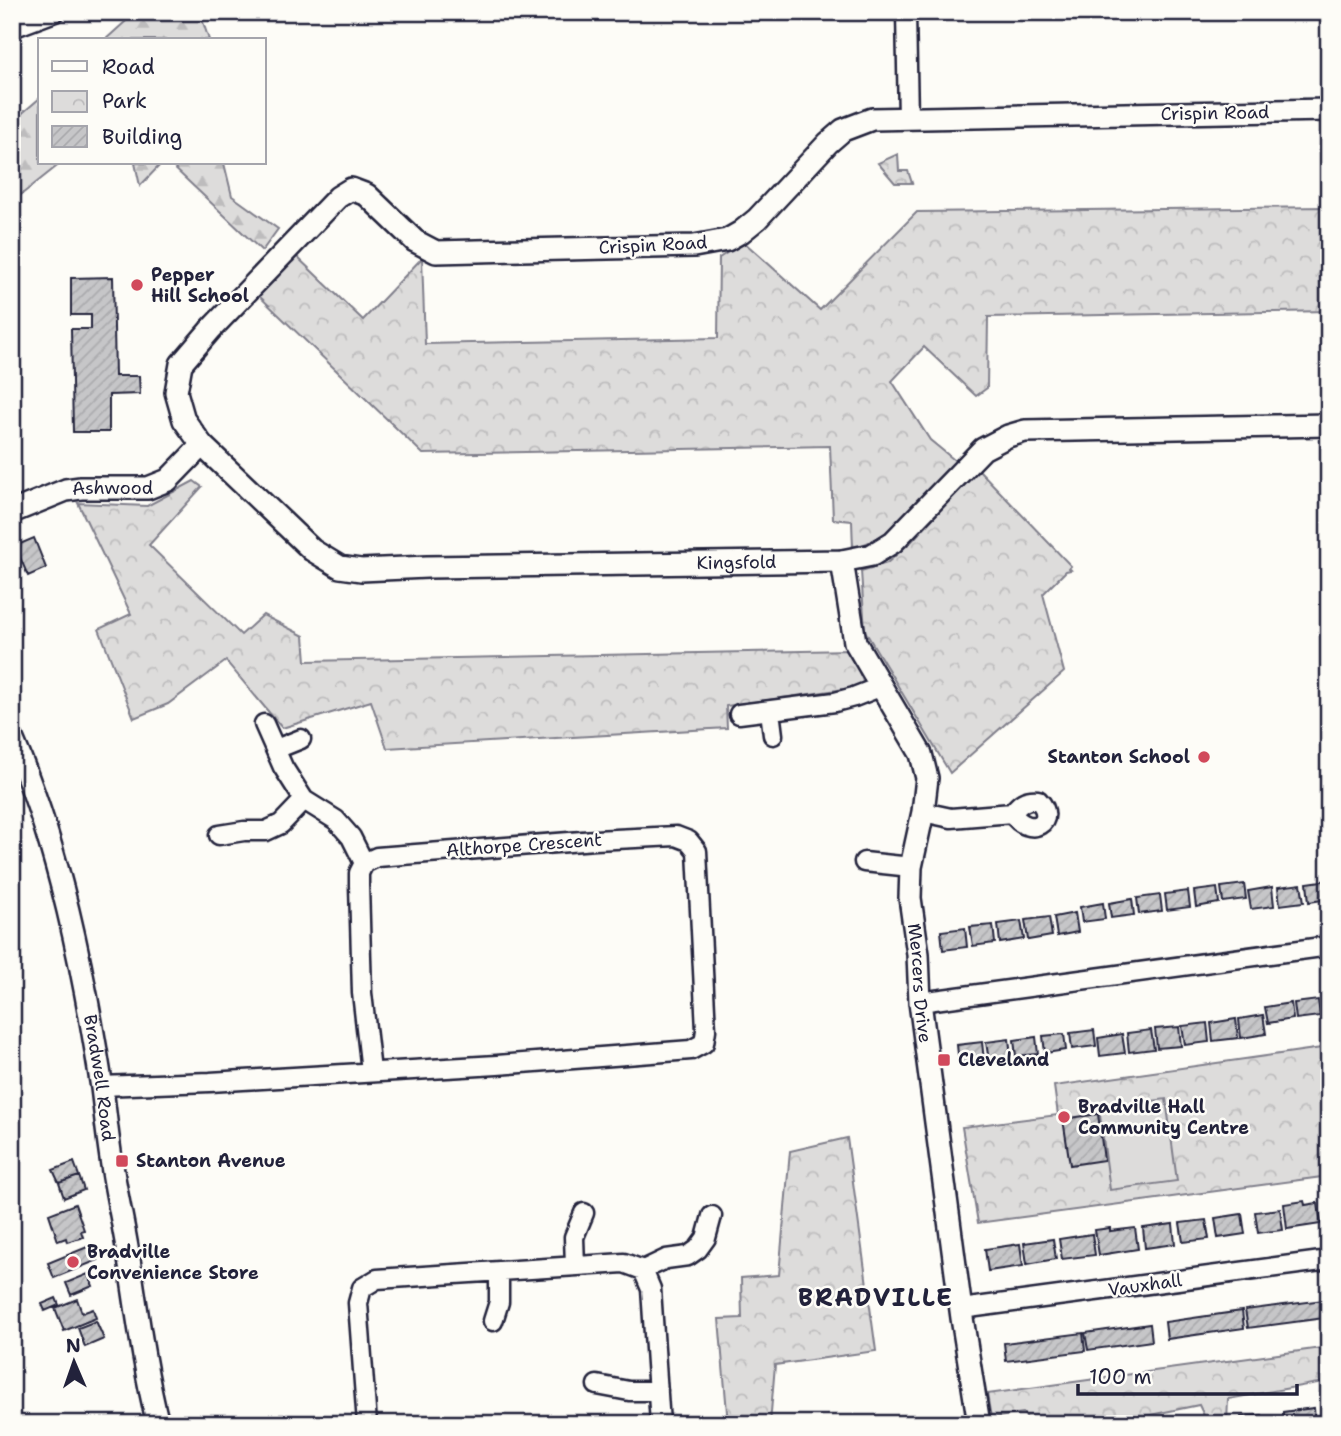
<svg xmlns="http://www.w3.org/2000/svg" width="1341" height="1436" font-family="'Shantell Sans',sans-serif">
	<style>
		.forest { fill: url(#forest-firs); stroke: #807f8b; stroke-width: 2 }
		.park { fill: url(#park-crowns); stroke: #807f8b; stroke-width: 2 }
		.garden { fill: #dddcdb; stroke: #807f8b; stroke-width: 2 }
		.building { fill: url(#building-hatch); stroke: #22223b; stroke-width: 2 }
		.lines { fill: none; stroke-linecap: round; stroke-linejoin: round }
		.minor-casing { stroke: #22223b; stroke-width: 23 }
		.tertiary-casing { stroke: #22223b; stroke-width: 26 }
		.minor { stroke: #fdfcf7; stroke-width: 18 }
		.tertiary { stroke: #fdfcf7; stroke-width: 21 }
		.poi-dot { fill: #d1495b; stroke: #fdfcf7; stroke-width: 2.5 }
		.labels { text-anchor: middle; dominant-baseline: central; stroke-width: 5; stroke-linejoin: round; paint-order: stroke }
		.street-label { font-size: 18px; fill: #22223b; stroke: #fdfcf7 }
		.poi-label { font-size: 18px; font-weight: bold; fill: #22223b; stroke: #fdfcf7; text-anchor: start }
		.district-label { font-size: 24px; font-weight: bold; letter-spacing: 2px; fill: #22223b; stroke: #fdfcf7 }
	</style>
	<defs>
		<pattern id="forest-firs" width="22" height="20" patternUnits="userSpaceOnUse" patternTransform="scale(1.75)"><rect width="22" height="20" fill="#dddcdb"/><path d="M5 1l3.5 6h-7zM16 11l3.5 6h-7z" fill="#bdbcbd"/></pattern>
		<pattern id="park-crowns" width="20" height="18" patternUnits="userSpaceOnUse" patternTransform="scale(1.75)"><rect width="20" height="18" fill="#dddcdb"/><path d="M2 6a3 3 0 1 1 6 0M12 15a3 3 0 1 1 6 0" fill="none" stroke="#bdbcbd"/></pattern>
		<pattern id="building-hatch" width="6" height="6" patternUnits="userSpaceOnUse" patternTransform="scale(1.75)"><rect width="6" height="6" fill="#c6c6c8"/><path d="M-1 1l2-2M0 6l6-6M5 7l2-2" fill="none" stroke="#aaaaad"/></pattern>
	</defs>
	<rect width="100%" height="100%" fill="#fdfcf7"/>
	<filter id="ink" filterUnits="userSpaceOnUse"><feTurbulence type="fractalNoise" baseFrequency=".0143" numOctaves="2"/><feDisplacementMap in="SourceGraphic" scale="14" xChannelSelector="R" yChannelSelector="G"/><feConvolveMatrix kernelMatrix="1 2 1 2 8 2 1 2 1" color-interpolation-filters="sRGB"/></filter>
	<g filter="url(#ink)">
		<path class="forest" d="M136,12H198L201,16L209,40H105Z
			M40,98V163H61L12,202V122Z
			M135,163H162L140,186Z
			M169,163H224L232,196L278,229L262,251Z"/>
		<path class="park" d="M898,154L899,171H908L912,183H895L878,163Z
			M1329,207V311L988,317L987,388L976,396L924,347L892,381L930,440L958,463L890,533L853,549L852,521L833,519L830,446L423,454L256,293L294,254L363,320L422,258L425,344L718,338L719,258L744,242L820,310L917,212Z
			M978,469L1071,566L1069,568L1071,570L1066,571L1043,594L1064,672L950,773L865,631L861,571L887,563L912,541Z
			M194,481L202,487L149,545L241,635L263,615L304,636L306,661L850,650L865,686L726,706L727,728L387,748L371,701L282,728L226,661L168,704L134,718L99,629L131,614L78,503L147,506Z
			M1329,1047V1176L978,1223L962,1127L1058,1115L1054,1086Z
			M847,1138L876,1351L775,1365L770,1424H728L719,1319L742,1318L741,1278L779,1275L790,1151Z
			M1329,1347V1381L1228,1399L1227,1424H1208L1199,1405L1107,1424H1031L1023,1413L991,1418L987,1394Z"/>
		<path class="garden" d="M1166,1099L1177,1181L1110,1190L1099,1108Z"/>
		<path class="building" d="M113,277L115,376H139L140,394L109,395V432H73L71,329H91V315H71V278Z
			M34,538L46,568L28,576L15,546Z
			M1329,880V899L1309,902L1307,883Z
			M1244,884L1246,899L1223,902L1221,887Z
			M1301,884L1304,902L1280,905L1278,887Z
			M1272,887L1274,906L1251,909L1248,891Z
			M1217,888L1219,903L1196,907L1194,891Z
			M1188,891L1190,907L1167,910L1165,894Z
			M1160,895L1162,911L1139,914L1137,898Z
			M1132,899L1134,915L1111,918L1109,903Z
			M1103,903L1105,919L1082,922L1080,907Z
			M1075,913L1078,932L1057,936L1054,917Z
			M1049,917L1052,936L1028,940L1025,920Z
			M1021,921L1024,939L1000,943L998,924Z
			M993,925L995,943L973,946L970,927Z
			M965,928L967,947L943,950L941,931Z
			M1329,998V1015L1323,1016L1321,999Z
			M1318,1000L1320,1016L1296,1019L1294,1003Z
			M1291,1003L1293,1019L1268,1023L1265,1007Z
			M1263,1015L1266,1034L1241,1038L1239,1019Z
			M1236,1019L1238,1038L1213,1041L1211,1023Z
			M1207,1023L1209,1042L1185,1045L1182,1026Z
			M1179,1027L1181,1046L1157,1048L1155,1029Z
			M1094,1030L1096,1046L1072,1049L1070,1033Z
			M1151,1030L1154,1049L1129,1052L1127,1033Z
			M1064,1034L1066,1050L1045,1053L1043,1036Z
			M1122,1034L1125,1053L1100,1056L1098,1038Z
			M1036,1037L1038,1054L1016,1056L1014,1040Z
			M1009,1039L1011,1057L989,1061L986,1042Z
			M982,1042L984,1061L959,1064L957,1045Z
			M1098,1114L1104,1160L1070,1165L1063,1119Z
			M74,1162L79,1176L59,1183L53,1170Z
			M79,1176L84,1190L64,1198L59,1183Z
			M1304,1201L1305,1205L1318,1203L1321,1224L1287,1229L1284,1204Z
			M75,1204L84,1230L81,1231L83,1237L67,1242L66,1238L58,1241L49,1214Z
			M1280,1209L1283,1230L1258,1233L1255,1212Z
			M1242,1214L1245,1234L1218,1238L1215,1218Z
			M1206,1220L1209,1239L1183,1242L1180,1223Z
			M1173,1224L1175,1244L1145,1248L1143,1228Z
			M1110,1228V1231L1135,1228L1138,1249L1099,1255L1095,1230Z
			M1092,1234L1095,1255L1062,1259L1059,1239Z
			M1053,1239L1056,1259L1027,1264L1024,1243Z
			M1020,1244L1023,1266L988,1271L985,1249Z
			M92,1245L98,1260L54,1278L48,1263Z
			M88,1274L93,1286L71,1295L66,1283Z
			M56,1298L59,1305L45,1311L42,1304Z
			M77,1299L82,1313L93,1309L96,1318L64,1331L55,1308Z
			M1323,1300L1325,1318L1248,1328L1245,1310Z
			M1242,1311L1244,1328L1167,1339L1165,1322Z
			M96,1321L104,1339L85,1347L78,1328Z
			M1150,1324L1152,1341L1088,1350L1085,1333Z
			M1083,1333L1085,1351L1006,1361L1004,1343Z
			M1314,1408L1315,1420L1301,1422V1424H1277V1418L1283,1417V1412Z
			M1262,1415L1263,1424H1241V1417Z"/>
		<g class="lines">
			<g class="minor-casing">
				<path id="minor" d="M906,12L908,119
					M12,28L55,12
					M770,711L773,735
					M739,714L835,702L854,697L882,686
					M264,724L283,767L304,800L336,820L351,837L364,863
					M276,749L301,739
					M923,812L951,818L1012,813C1020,803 1025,799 1038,800C1059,821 1030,840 1012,813
					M219,835L244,831H266L281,824L304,800
					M864,862L911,867
					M920,1002L1329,946
					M101,1086L210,1082L497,1065L691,1050L704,1043L706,1030L697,851L689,841L676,836L595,840L377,857L364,863L359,873V885L362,993L371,1071
					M575,1266L574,1237L584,1213
					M643,1270L666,1259L688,1256L698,1249L706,1238L712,1216
					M961,1309L1329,1260
					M493,1321L499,1302V1271
					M597,1385L629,1391H658
					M367,1424L358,1303L362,1288L377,1279L624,1263L643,1270L651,1289L660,1424"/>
			</g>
			<g class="tertiary-casing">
				<g id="tertiary">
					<path id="s1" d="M1329,110L872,119L843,130L828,143L757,219L741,232L727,240L694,246L436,252L415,241L367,195L351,189L338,197L211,329L181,364L176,392L184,420L202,445L312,550L340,567L361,570L427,567L842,561L872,555L893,542L983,449L1008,436L1025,431L1329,425"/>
					<path id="s2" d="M12,512L66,490L81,488H148L168,480L202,445"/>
					<path id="s3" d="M842,561L855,642L921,754L927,778L923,812L911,867L910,898L918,954L920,1002L962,1318L979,1424"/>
					<path id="s4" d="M12,738C59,846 84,972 102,1088C106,1119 109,1151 115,1183C120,1211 126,1238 130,1266C138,1319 145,1372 158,1424"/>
				</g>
			</g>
			<use href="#minor" class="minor"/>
			<use href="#tertiary" class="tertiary"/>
		</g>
	</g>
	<g class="poi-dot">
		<circle cx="137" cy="285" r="7"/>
		<circle cx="1204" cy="757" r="7"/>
		<rect x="937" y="1053" width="14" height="14" rx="3.5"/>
		<circle cx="1064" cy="1117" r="7"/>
		<rect x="115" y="1154" width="14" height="14" rx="3.5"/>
		<circle cx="73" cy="1262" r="7"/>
	</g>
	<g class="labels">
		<g class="street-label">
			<text transform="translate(1215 113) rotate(-1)">Crispin Road</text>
			<text transform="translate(653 245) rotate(-3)">Crispin Road</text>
			<text stroke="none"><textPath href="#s2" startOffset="105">Ashwood</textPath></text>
			<text stroke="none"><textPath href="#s1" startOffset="1962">Kingsfold</textPath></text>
			<text transform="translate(524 845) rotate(-4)">Althorpe Crescent</text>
			<text stroke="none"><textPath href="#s3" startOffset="444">Mercers Drive</textPath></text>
			<text stroke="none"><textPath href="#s4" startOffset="352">Bradwell Road</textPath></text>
			<text transform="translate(1145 1285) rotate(-8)">Vauxhall</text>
		</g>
		<g class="poi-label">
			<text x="151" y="275">Pepper<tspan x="151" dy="21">Hill School</tspan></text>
			<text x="1190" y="757" text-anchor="end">Stanton School</text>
			<text x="958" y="1060">Cleveland</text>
			<text x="1078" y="1107">Bradville Hall<tspan x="1078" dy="21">Community Centre</tspan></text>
			<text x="136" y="1161">Stanton Avenue</text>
			<text x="87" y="1252">Bradville<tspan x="87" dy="21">Convenience Store</tspan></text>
		</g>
		<g class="district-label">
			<text x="876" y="1298">BRADVILLE</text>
		</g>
	</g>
	<rect width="1341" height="1436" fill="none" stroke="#fdfcf7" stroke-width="42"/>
	<rect x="21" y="21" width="1299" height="1394" fill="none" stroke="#22223b" stroke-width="2.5" filter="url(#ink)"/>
	<rect x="38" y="38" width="228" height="126" fill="#fdfcf7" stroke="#a5a5ac" stroke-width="2"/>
	<rect x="52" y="61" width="35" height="10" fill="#fdfcf7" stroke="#a5a5ac" stroke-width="2"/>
	<text x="102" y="74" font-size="21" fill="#22223b">Road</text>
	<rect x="52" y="91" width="35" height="21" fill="url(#park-crowns)" stroke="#a5a5ac" stroke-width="2"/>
	<text x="102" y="108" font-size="21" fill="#22223b">Park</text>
	<rect x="52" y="126" width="35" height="21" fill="url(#building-hatch)" stroke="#a5a5ac" stroke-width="2"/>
	<text x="102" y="144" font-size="21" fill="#22223b">Building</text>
	<g transform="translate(74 1362) rotate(358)" stroke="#fdfcf7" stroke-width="5" paint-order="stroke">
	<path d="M0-5L12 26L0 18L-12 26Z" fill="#22223b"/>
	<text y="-10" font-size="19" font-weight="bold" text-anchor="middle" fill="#22223b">N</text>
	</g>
	<path d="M1078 1384v10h219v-10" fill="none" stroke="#22223b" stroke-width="3.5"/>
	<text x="1089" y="1384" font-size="21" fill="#22223b" stroke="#fdfcf7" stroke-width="5" paint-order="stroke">100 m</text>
</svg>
